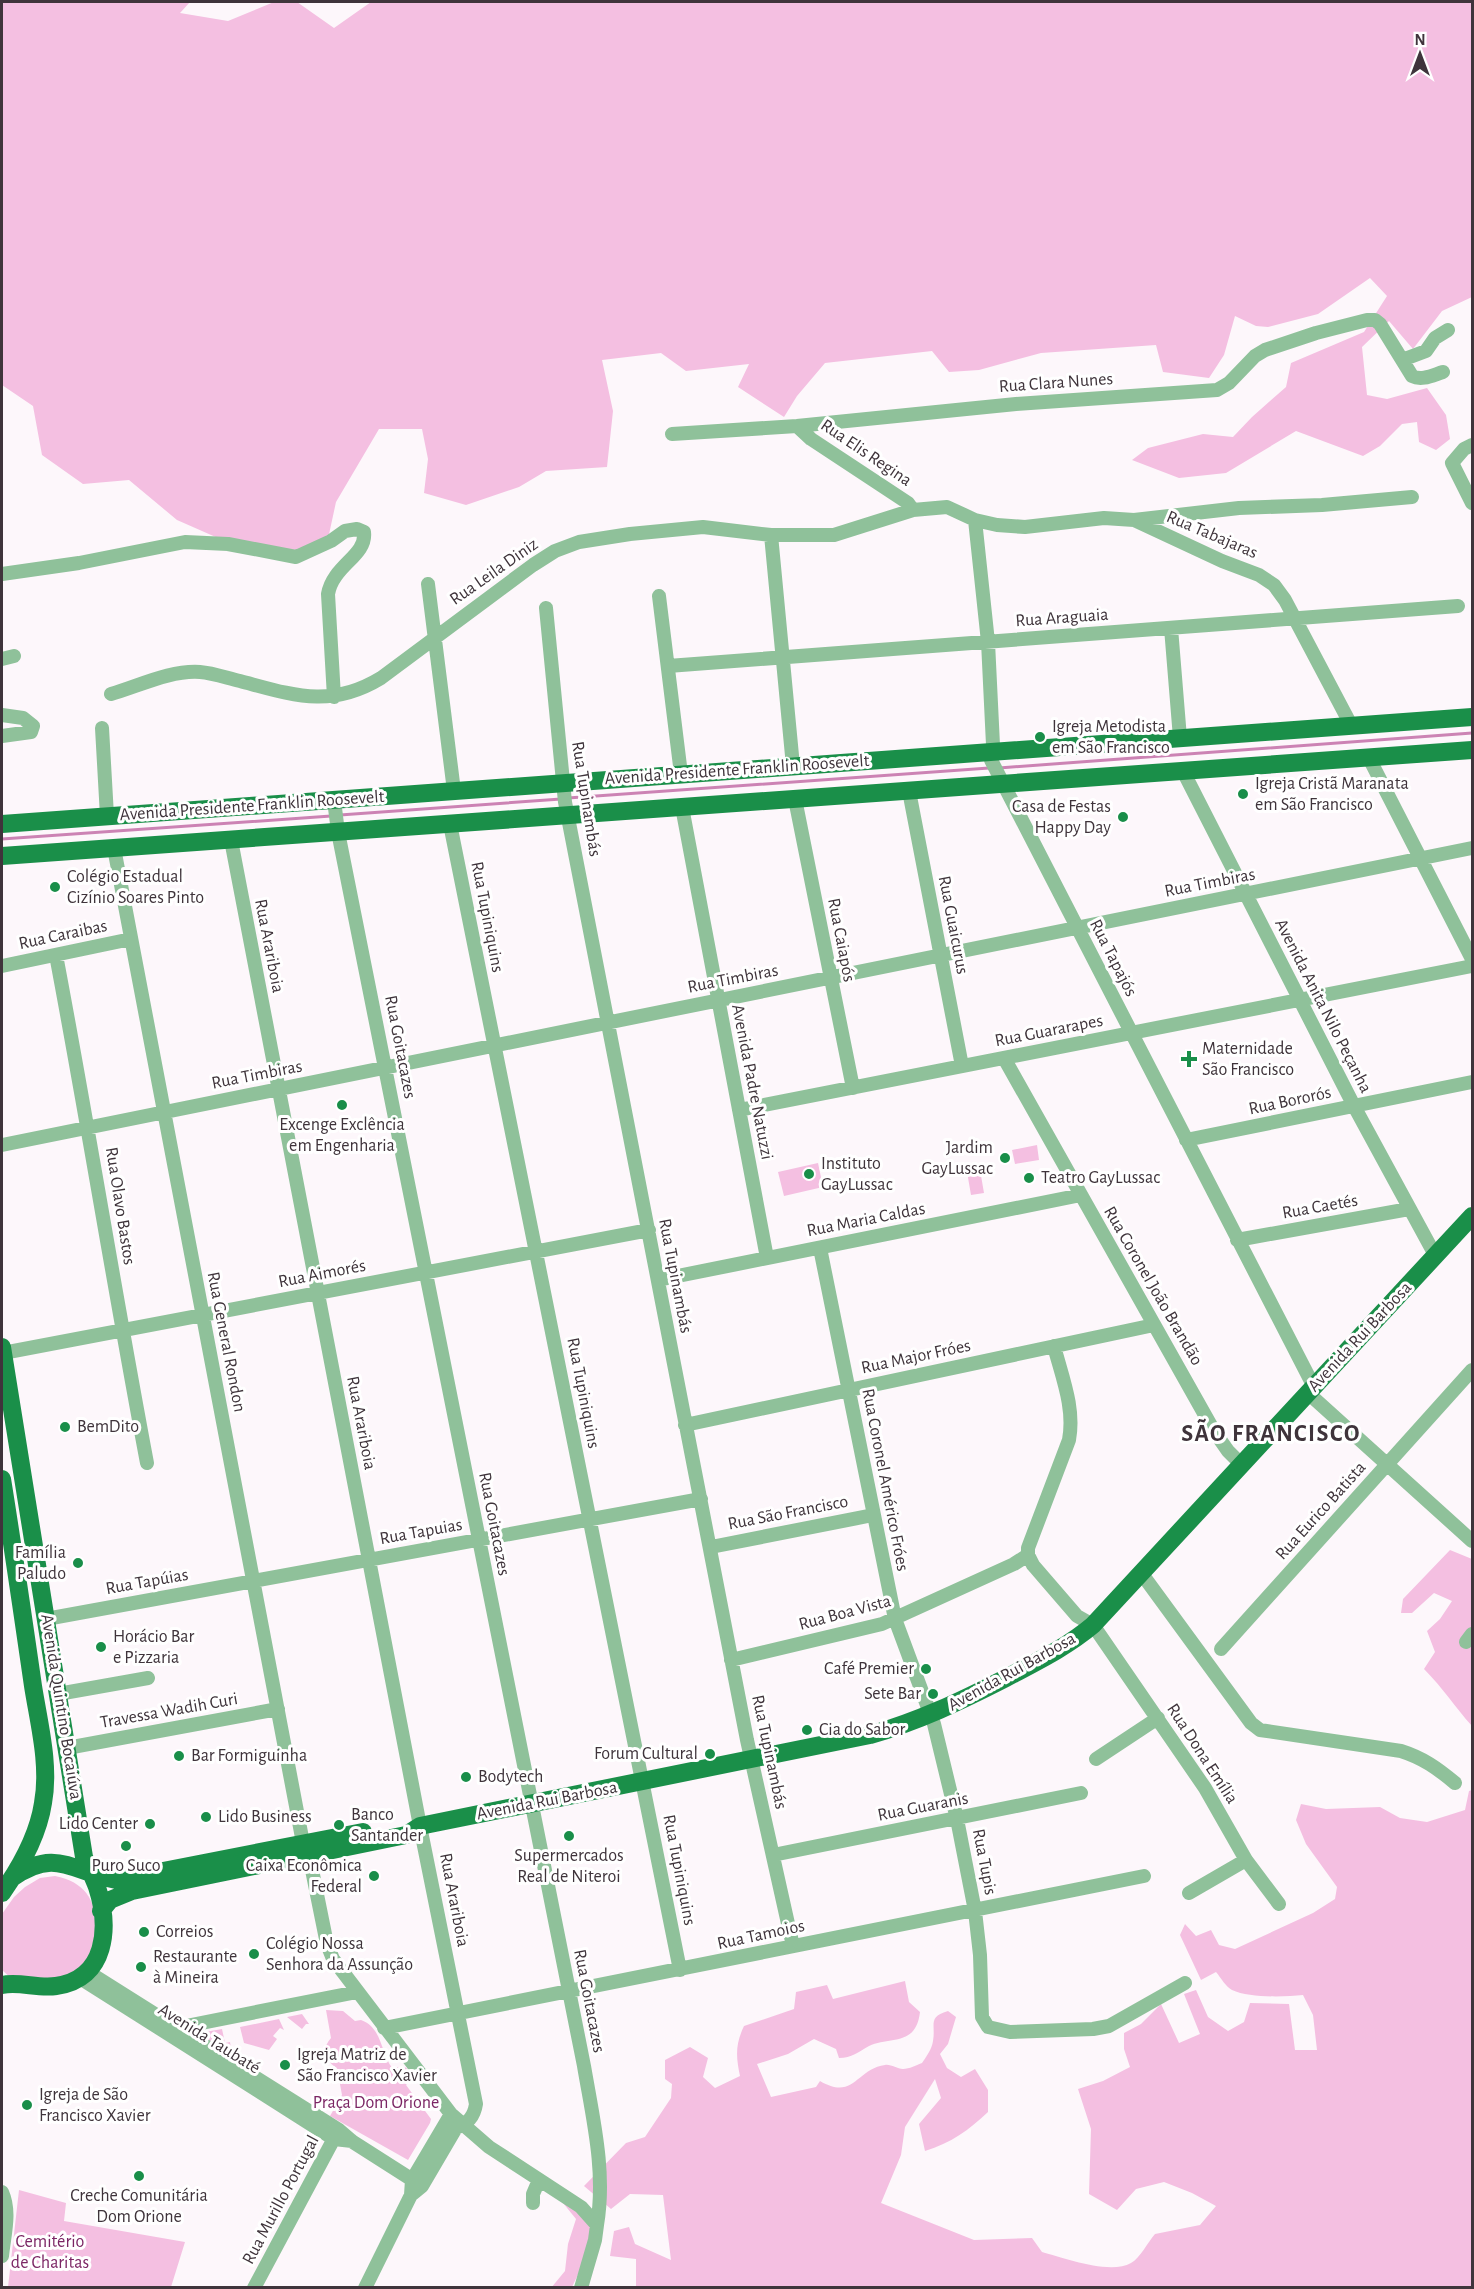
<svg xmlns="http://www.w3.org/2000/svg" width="1474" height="2289" font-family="'Alegreya Sans',sans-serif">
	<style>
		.green { fill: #f4bfe1 }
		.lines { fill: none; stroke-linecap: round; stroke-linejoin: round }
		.stream { stroke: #cc83b4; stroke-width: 3 }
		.minor { stroke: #8fc19a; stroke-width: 14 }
		.major { stroke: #1a8f49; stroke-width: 18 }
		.poi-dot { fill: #198e49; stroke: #fff; stroke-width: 2 }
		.labels { text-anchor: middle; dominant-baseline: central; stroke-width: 6; stroke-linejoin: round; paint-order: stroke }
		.street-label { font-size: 18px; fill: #3f343b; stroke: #fff }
		.poi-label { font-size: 18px; fill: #3f343b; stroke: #fff; text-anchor: start }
		.park-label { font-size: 18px; fill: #7b2564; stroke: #fff }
		.district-label { font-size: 24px; font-weight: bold; letter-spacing: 1.5px; fill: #3f343b; stroke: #fff }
	</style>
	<rect width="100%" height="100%" fill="#fdf7fb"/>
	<path class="green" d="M2,2H190L180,13L228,21L274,2H297L334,28L371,2H1472V297L1442,311L1413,349L1389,321L1362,347L1367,395L1387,399L1427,388L1446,415L1450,439L1436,450L1419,442L1417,422L1402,424L1380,446L1363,456L1296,431L1226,473L1179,478L1132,460L1148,448L1203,434L1233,437L1252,417L1286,387L1291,363L1364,332L1387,296L1370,278L1318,314L1268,327L1256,326L1235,316L1224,355L1209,378L1163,372L1156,345L1041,353L979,370L949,372L932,351L825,363L797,396L784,417L738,387L749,364L686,371L661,353L602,360L613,411L607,467L546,471L519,487L466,505L424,493L428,459L422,429H379L336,502L328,539L293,551L227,542L177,520L129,480L83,484L42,455L33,406L2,385Z
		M1037,1145L1039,1160L1015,1164L1012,1150Z
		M818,1163L823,1187L784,1196L778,1172Z
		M979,1164L984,1193L971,1195L966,1166Z
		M1450,1550L1472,1559V1726C1455,1707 1443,1688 1424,1669L1435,1652L1427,1631L1440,1619L1452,1601L1434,1593L1412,1613H1401L1403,1599Z
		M1472,1790V2287H636V2259L610,2256L614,2231L629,2227L635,2244L671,2260L663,2195L630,2194L611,2209L584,2186L626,2143L645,2137L671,2098L672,2084L665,2079V2060L690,2047L708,2058L703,2077L715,2088L740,2076C736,2057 735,2045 744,2026L794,2009L796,1992L827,1985L833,1999L905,1981L909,2002L920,2012C916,2047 890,2036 869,2046C858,2052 852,2058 839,2058L836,2049L814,2039L788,2054L757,2064L771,2097L816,2087L820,2081C854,2101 856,2069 885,2065C891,2064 897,2069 903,2069C909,2069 917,2065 922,2063C926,2057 932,2049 933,2041C936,2025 927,2017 948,2011L956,2017L948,2044L940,2054L947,2068L961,2077L975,2069L988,2090V2112C969,2130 951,2143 925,2151L919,2124L941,2098L935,2079L905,2127L901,2155L881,2203L974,2240L1032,2238L1042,2252C1064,2258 1110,2275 1131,2263C1140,2258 1148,2242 1155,2234L1200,2225L1216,2206L1192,2193L1164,2182L1136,2189L1117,2210L1089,2194L1091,2129L1078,2089L1103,2081L1130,2067L1124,2049V2033L1141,2024L1161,2004L1179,2043L1200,2034L1184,1994L1196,1990L1208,2017L1228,2031L1244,2022L1250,2003L1289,2004L1295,2050H1317L1313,2015L1303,1995C1284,1997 1249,1998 1232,1990C1226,1987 1221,1978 1216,1972L1201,1980L1180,1935L1185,1924L1196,1936L1211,1930L1219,1945L1235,1949L1313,1913L1335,1899L1337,1887L1306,1844L1296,1820L1301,1804L1326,1809L1380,1807L1400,1818L1427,1822L1465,1810L1469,1791Z
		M55,1876C109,1886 101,1942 78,1977L12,1979L2,1970V1914L14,1897L25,1887L40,1878Z
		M326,2010L343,2011L355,2021L361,2020C383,2028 380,2053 393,2069C403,2063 411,2068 411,2079L406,2085L431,2119L430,2123L408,2160L330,2116L342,2095L337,2068C325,2061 321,2049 331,2038Z
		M302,2014L309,2024H306L302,2029L287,2017Z
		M279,2019L284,2030L280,2028L273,2036L277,2039L269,2050L244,2043L240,2027Z
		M222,2029L225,2043L230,2042L233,2060L245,2059L250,2073C241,2075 239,2072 232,2068C217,2061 191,2053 205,2032Z
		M19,2190L66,2203L64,2221L185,2242L171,2287H8Z
		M559,2198L591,2219L595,2239L572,2287L551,2288L565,2271L568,2244L576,2219Z"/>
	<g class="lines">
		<path class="stream" d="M999,768L1472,733
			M568,798L989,768
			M340,815L561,799
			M2,839L331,816"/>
		<path class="minor" d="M1402,360L1426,351L1435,338L1448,330
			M797,426L811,439L908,503L913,510
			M672,434L797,426L1016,404L1217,390L1229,383L1255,356L1265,350L1316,333L1367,320H1375L1380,324L1412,376C1422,381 1433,375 1443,372
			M1472,445L1464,449L1452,463L1472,503
			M975,520L988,642L993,745L991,760L1314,1387
			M1134,520L1239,508L1322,505L1412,497
			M771,535L793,766
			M2,574L79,563L185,542L228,544L296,557L331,541L345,531L357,529L364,532C367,556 333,565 328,594L334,697
			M428,584L454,791
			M659,596L681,774
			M546,608L565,802L747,1740L793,1946
			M1171,628L1180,738
			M2,659L14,656
			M668,666L1458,606
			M111,694C139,686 170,670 200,672C213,673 227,678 240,681C293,695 330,709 381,678L533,565L555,551L579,542L630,534L703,527L771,535H834L913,510L947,507L975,520L997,525L1025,527L1104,518L1134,520L1222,561L1259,575L1274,585L1285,600L1351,725
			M2,715L23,718L33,726L31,732L2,736
			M102,728L107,816
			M1369,758L1472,959
			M1183,771L1354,1106L1435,1255
			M909,791L962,1066
			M795,799L853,1088
			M334,800L338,832L584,2066C593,2119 606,2172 597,2225
			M682,807L767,1258
			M450,824L680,1970
			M231,840L420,1826L476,2104C474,2117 468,2123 456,2128L422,2186L411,2195
			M114,848L303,1843
			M56,955C88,1124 115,1294 147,1463
			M2,966L131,939
			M1004,1058L1214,1431L1228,1451L1242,1465
			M739,1110L1472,966
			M1186,1140L1472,1082
			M2,1145L1472,848
			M1237,1240L1409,1209
			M820,1248L895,1619L934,1724L957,1819L975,1911L980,1955L982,2017L988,2027L1010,2032L1093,2029L1109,2026L1185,1983
			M658,1280L1081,1195
			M1054,1346C1062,1377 1075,1408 1069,1440L1028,1548V1555L1033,1565L1077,1616L1093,1625L1205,1788L1246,1860L1279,1904
			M3,1353L649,1230
			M1308,1393L1472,1541
			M685,1425L1154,1325
			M711,1547L873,1515
			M1142,1574L1251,1723L1260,1730L1401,1751C1423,1758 1437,1768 1455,1783
			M46,1619L701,1499
			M1466,1642L1472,1634
			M1221,1649L1472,1370
			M731,1660L882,1624L1014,1564L1028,1555
			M58,1694L148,1678
			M67,1748L278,1709
			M1096,1759L1158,1718
			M309,1855L327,1944L333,1959L451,2114L489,2147L581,2207L597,2225L595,2240L581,2288
			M773,1855L1081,1793
			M1189,1893L1246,1860
			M88,1972L339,2130L353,2142L422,2186
			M80,1978L334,2139L352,2141
			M176,2028L357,1992
			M384,2028L1144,1876
			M2,2192C11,2212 4,2235 2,2256
			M533,2203V2194L539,2180
			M254,2288L338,2131
			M365,2288L411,2195L412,2180L451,2114"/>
		<path class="major" d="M2,824L1472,717
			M2,856L1472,750
			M2,1347L84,1857C88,1867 93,1876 97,1887C110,1927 107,1979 56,1986C38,1989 19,1981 2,1985
			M2,1479C13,1547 23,1617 33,1686C39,1724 50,1765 43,1803C38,1836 21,1866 2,1893
			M12,1878C57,1846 73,1873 117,1880L363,1832
			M101,1911L110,1900L132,1891L406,1835L420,1826L870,1735C919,1721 961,1701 1006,1678C1036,1662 1067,1647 1093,1625L1472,1216"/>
	</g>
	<g class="poi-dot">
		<circle cx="1040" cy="737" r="6"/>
		<circle cx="1243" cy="794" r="6"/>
		<circle cx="1123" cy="817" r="6"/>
		<circle cx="55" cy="887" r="6"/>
		<path d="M1186 1050h6v6h6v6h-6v6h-6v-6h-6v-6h6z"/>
		<circle cx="342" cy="1105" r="6"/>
		<circle cx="1005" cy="1158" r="6"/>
		<circle cx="809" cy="1174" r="6"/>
		<circle cx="1029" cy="1178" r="6"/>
		<circle cx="65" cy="1427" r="6"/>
		<circle cx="78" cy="1563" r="6"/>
		<circle cx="101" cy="1647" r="6"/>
		<circle cx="926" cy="1669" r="6"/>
		<circle cx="933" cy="1694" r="6"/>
		<circle cx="807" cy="1730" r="6"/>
		<circle cx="710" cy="1754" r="6"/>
		<circle cx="179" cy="1756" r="6"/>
		<circle cx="466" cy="1777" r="6"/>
		<circle cx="206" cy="1817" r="6"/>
		<circle cx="150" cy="1824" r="6"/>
		<circle cx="339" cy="1825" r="6"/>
		<circle cx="569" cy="1836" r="6"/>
		<circle cx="126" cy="1846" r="6"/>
		<circle cx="374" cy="1876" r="6"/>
		<circle cx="144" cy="1932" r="6"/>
		<circle cx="254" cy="1954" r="6"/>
		<circle cx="141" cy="1967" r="6"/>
		<circle cx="285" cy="2065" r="6"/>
		<circle cx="27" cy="2105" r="6"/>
		<circle cx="139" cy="2176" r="6"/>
	</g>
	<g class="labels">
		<g class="street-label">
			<text transform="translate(1056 383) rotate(-4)">Rua Clara Nunes</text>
			<text transform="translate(866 453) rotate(34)">Rua Elis Regina</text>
			<text transform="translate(1212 535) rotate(23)">Rua Tabajaras</text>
			<text transform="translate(494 572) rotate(-35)">Rua Leila Diniz</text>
			<text transform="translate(1062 618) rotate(-4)">Rua Araguaia</text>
			<text transform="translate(737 770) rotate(-4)">Avenida Presidente Franklin Roosevelt</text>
			<text transform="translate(586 799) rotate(81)">Rua Tupinambás</text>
			<text transform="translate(252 806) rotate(-4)">Avenida Presidente Franklin Roosevelt</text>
			<text transform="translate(1210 883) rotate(-11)">Rua Timbiras</text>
			<text transform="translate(487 917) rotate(79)">Rua Tupiniquins</text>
			<text transform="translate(953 925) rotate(79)">Rua Guaicurus</text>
			<text transform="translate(63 935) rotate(-12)">Rua Caraibas</text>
			<text transform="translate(841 940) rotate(79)">Rua Caiapós</text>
			<text transform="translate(269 946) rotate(79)">Rua Arariboia</text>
			<text transform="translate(1113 958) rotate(63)">Rua Tapajós</text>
			<text transform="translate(733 979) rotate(-11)">Rua Timbiras</text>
			<text transform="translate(1323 1006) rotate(63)">Avenida Anita Nilo Peçanha</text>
			<text transform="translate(1049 1031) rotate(-11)">Rua Guararapes</text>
			<text transform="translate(400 1047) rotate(79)">Rua Goitacazes</text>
			<text transform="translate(257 1075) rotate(-11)">Rua Timbiras</text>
			<text transform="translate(752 1082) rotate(79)">Avenida Padre Natuzzi</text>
			<text transform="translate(1290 1101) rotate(-12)">Rua Bororós</text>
			<text transform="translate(120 1206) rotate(81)">Rua Olavo Bastos</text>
			<text transform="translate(1320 1207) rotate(-10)">Rua Caetés</text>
			<text transform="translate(866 1220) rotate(-11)">Rua Maria Caldas</text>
			<text transform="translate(322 1274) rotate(-11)">Rua Aimorés</text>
			<text transform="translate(675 1276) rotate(79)">Rua Tupinambás</text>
			<text transform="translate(1153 1286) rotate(60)">Rua Coronel João Brandão</text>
			<text transform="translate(1360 1337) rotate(-47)">Avenida Rui Barbosa</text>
			<text transform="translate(226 1342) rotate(79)">Rua General Rondon</text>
			<text transform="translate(916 1357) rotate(-12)">Rua Major Fróes</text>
			<text transform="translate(583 1393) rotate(79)">Rua Tupiniquins</text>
			<text transform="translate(361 1423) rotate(79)">Rua Arariboia</text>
			<text transform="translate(885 1480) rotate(79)">Rua Coronel Américo Fróes</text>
			<text transform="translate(1321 1511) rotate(-48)">Rua Eurico Batista</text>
			<text transform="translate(788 1513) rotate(-11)">Rua São Francisco</text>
			<text transform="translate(494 1524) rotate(79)">Rua Goitacazes</text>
			<text transform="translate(421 1532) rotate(-10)">Rua Tapuias</text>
			<text transform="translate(147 1582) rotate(-10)">Rua Tapúias</text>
			<text transform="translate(845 1613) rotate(-15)">Rua Boa Vista</text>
			<text transform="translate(1012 1672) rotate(-29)">Avenida Rui Barbosa</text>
			<text transform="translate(61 1707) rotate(81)">Avenida Quintino Bocaiúva</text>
			<text transform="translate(169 1711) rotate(-10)">Travessa Wadih Curi</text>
			<text transform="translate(769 1752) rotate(78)">Rua Tupinambás</text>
			<text transform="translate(1202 1754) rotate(57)">Rua Dona Emília</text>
			<text transform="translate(547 1801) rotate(-11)">Avenida Rui Barbosa</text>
			<text transform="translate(923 1807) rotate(-11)">Rua Guaranis</text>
			<text transform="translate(984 1862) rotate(79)">Rua Tupis</text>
			<text transform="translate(679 1870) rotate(79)">Rua Tupiniquins</text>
			<text transform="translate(454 1900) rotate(79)">Rua Arariboia</text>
			<text transform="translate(761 1935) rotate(-12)">Rua Tamoios</text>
			<text transform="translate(589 2001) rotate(79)">Rua Goitacazes</text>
			<text transform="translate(209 2039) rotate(32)">Avenida Taubaté</text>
			<text transform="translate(281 2200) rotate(-62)">Rua Murillo Portugal</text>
		</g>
		<g class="poi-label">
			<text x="1052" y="727">Igreja Metodista<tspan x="1052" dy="21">em São Francisco</tspan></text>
			<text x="1255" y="784">Igreja Cristã Maranata<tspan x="1255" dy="21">em São Francisco</tspan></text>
			<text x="1111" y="807" text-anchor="end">Casa de Festas<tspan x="1111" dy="21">Happy Day</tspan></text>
			<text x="67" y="877">Colégio Estadual<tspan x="67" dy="21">Cizínio Soares Pinto</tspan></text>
			<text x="1202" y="1049">Maternidade<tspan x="1202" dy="21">São Francisco</tspan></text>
			<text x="342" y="1125" text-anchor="middle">Excenge Exclência<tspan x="342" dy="21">em Engenharia</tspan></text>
			<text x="993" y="1148" text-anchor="end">Jardim<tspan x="993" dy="21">GayLussac</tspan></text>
			<text x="821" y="1164">Instituto<tspan x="821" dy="21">GayLussac</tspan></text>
			<text x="1041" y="1178">Teatro GayLussac</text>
			<text x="77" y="1427">BemDito</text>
			<text x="66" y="1553" text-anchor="end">Família<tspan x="66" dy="21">Paludo</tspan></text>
			<text x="113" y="1637">Horácio Bar<tspan x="113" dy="21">e Pizzaria</tspan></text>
			<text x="914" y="1669" text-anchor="end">Café Premier</text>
			<text x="921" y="1694" text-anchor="end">Sete Bar</text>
			<text x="819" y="1730">Cia do Sabor</text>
			<text x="698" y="1754" text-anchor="end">Forum Cultural</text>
			<text x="191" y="1756">Bar Formiguinha</text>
			<text x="478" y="1777">Bodytech</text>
			<text x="351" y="1815">Banco<tspan x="351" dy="21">Santander</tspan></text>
			<text x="218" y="1817">Lido Business</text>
			<text x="138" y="1824" text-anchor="end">Lido Center</text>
			<text x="569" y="1856" text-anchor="middle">Supermercados<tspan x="569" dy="21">Real de Niteroi</tspan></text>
			<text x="126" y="1866" text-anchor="middle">Puro Suco</text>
			<text x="362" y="1866" text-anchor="end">Caixa Econômica<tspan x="362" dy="21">Federal</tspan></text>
			<text x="156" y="1932">Correios</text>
			<text x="266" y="1944">Colégio Nossa<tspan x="266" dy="21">Senhora da Assunção</tspan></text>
			<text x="153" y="1957">Restaurante<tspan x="153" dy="21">à Mineira</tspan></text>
			<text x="297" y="2055">Igreja Matriz de<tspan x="297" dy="21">São Francisco Xavier</tspan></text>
			<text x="39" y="2095">Igreja de São<tspan x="39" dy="21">Francisco Xavier</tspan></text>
			<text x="139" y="2196" text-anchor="middle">Creche Comunitária<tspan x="139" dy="21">Dom Orione</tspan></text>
		</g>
		<g class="park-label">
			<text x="376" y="2103">Praça Dom Orione</text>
			<text x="50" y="2242">Cemitério<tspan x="50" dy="21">de Charitas</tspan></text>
		</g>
		<g class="district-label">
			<text x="1271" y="1434">SÃO FRANCISCO</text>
		</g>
	</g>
	<rect width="1474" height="2289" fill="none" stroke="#3f343b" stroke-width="6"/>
	<g transform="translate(1420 54)" stroke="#ffffff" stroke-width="4.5" paint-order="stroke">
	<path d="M0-4.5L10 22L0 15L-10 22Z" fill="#3f343b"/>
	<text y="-9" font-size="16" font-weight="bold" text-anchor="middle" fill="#3f343b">N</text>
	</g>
</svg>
